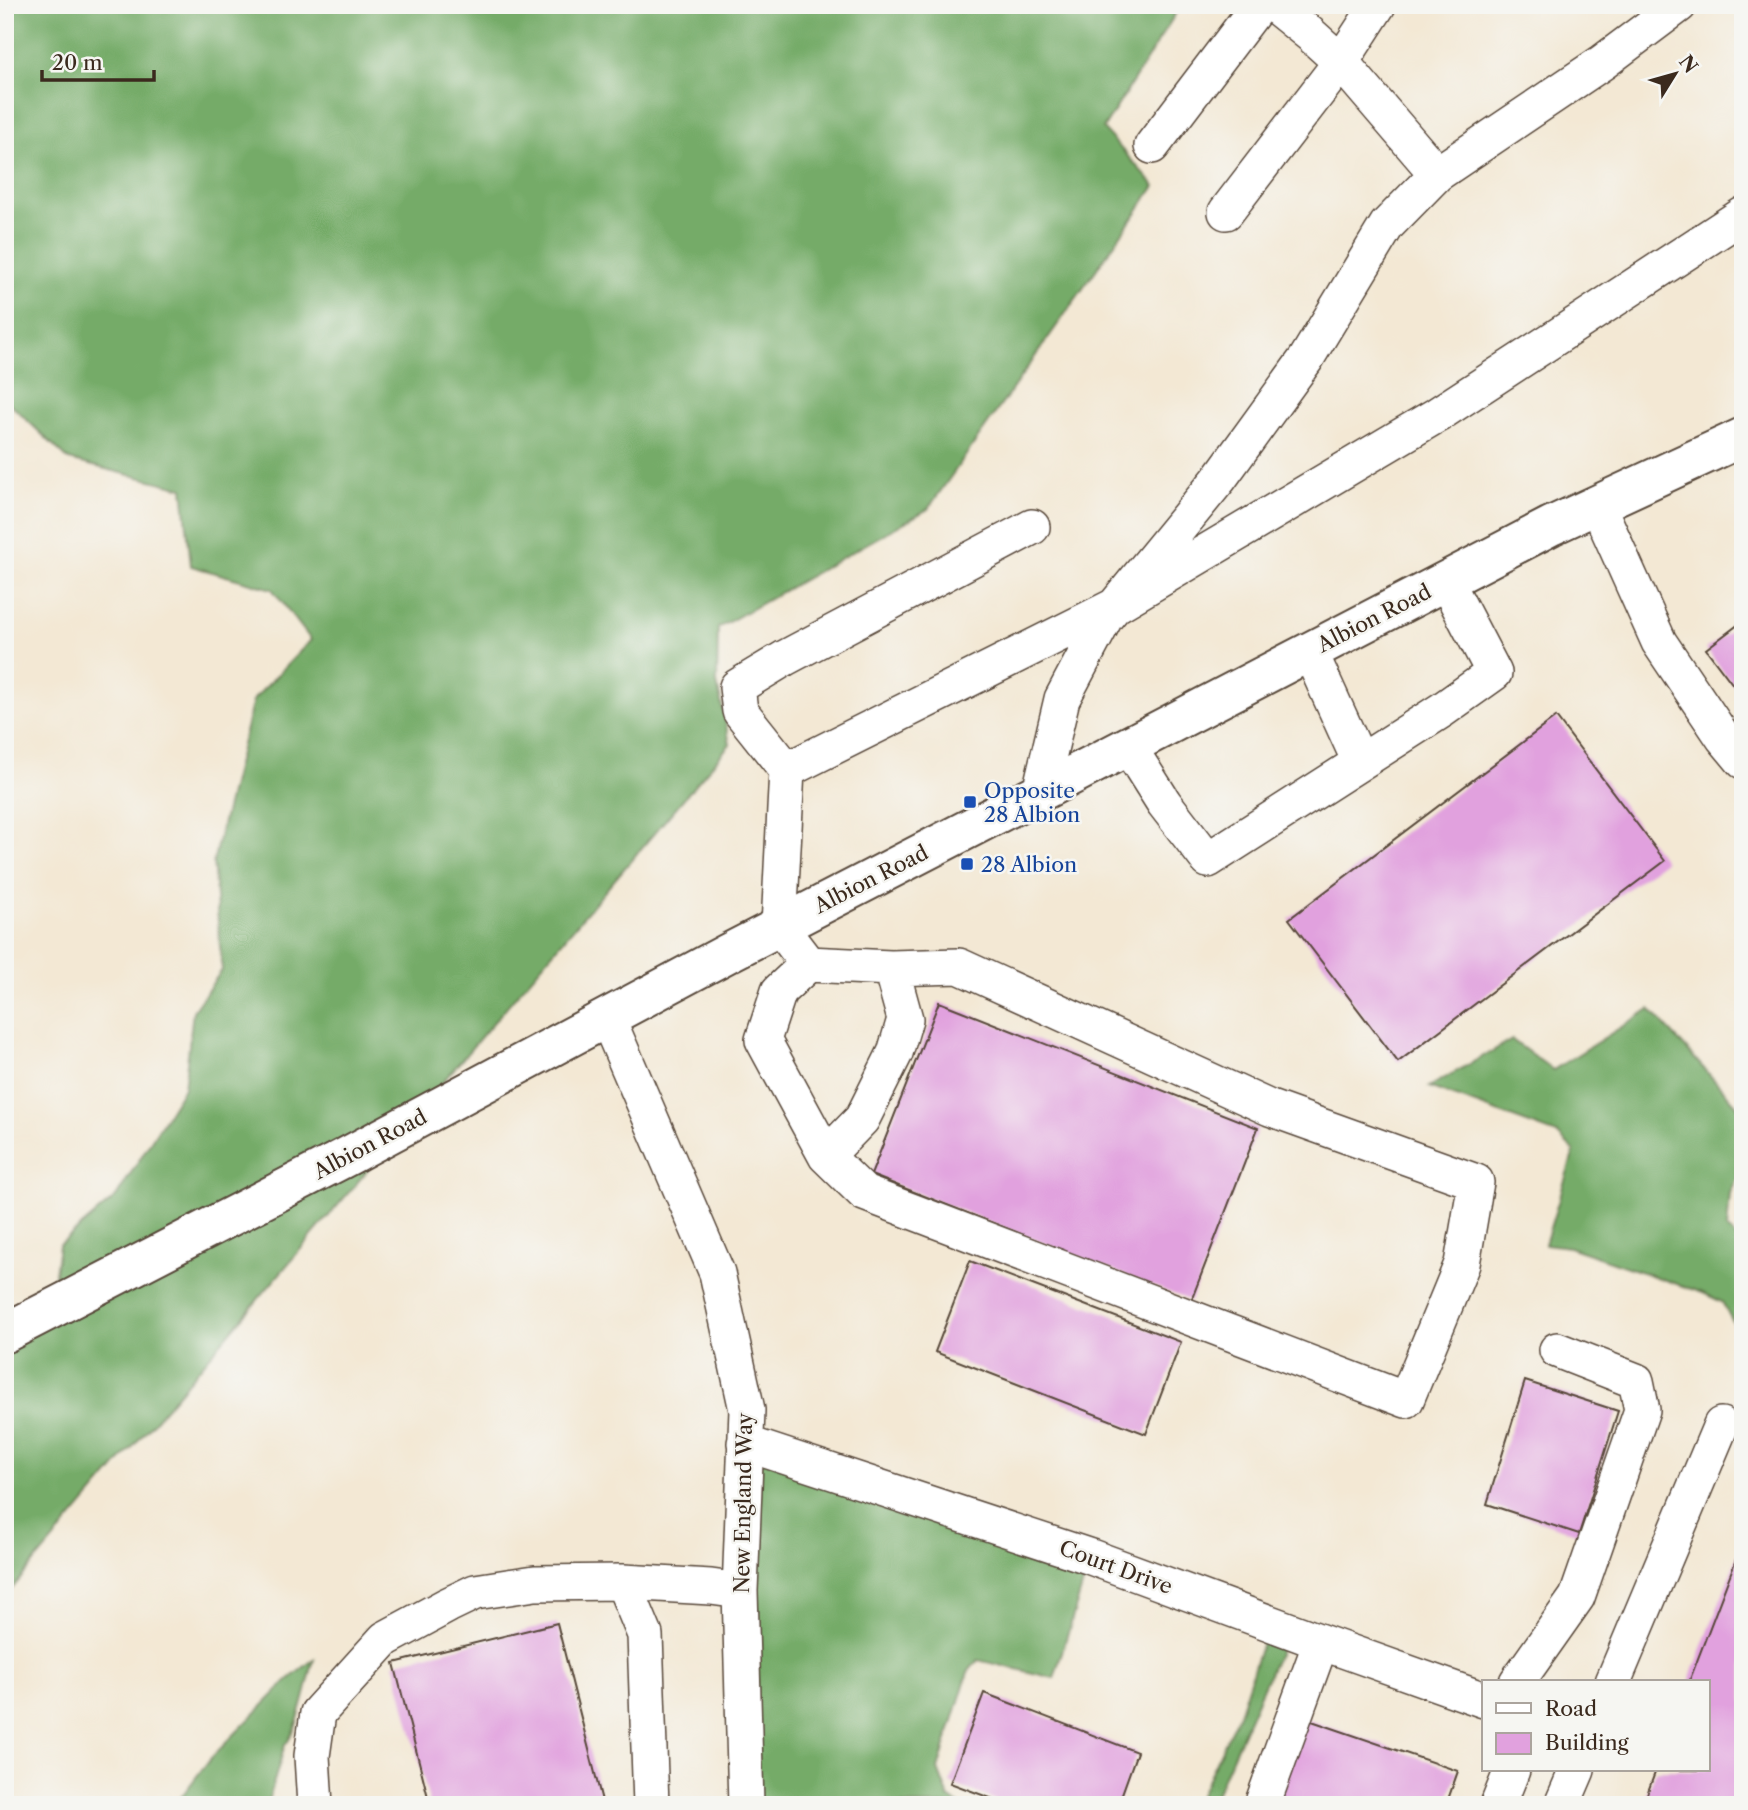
<svg xmlns="http://www.w3.org/2000/svg" width="1748" height="1810" font-family="'Libre Caslon Text',serif">
	<style>
		.forest { fill: #75ab68; stroke: #586a43; stroke-width: 2 }
		.building { fill: #e1a1de }
		.lines { fill: none; stroke-linecap: round; stroke-linejoin: round }
		.minor-casing { stroke: #574639; stroke-width: 38 }
		.major-casing { stroke: #574639; stroke-width: 42 }
		.minor { stroke: #fff; stroke-width: 35 }
		.major { stroke: #fff; stroke-width: 38 }
		.transit-dot { fill: #1a4fb4; stroke: #f6f6f2; stroke-width: 2.5 }
		.labels { text-anchor: middle; dominant-baseline: central; stroke-width: 5; stroke-linejoin: round; paint-order: stroke }
		.street-label { font-size: 21px; fill: #3b2a1e; stroke: #f6f6f2 }
		.transit-label { font-size: 21px; fill: #164399; stroke: #f6f6f2; text-anchor: start }
	</style>
	<rect width="100%" height="100%" fill="#f6f6f2"/>
	<filter id="ink" filterUnits="userSpaceOnUse"><feTurbulence type="fractalNoise" baseFrequency=".0143" numOctaves="2"/><feDisplacementMap in="SourceGraphic" scale="14" xChannelSelector="R" yChannelSelector="G"/><feConvolveMatrix kernelMatrix="1 2 1 2 8 2 1 2 1" color-interpolation-filters="sRGB"/></filter>
	<filter id="wash" filterUnits="userSpaceOnUse"><feTurbulence type="fractalNoise" baseFrequency=".00686" numOctaves="4" result="noise"/><feDisplacementMap in="SourceGraphic" scale="28" xChannelSelector="R" yChannelSelector="G"/><feGaussianBlur stdDeviation="1.57" result="paint"/><feColorMatrix in="noise" values="0 0 0 0 0 0 0 0 0 0 0 0 0 0 0 0 0 1.4 0 .05"/><feComposite in="paint" operator="in"/></filter>
	<g filter="url(#wash)">
		<rect width="100%" height="100%" fill="#f3e8d4"/>
		<path class="forest" d="M5,5H1181L1103,129L1155,186L928,509L718,628L717,683L730,744L5,1597V1333L50,1309L59,1245L116,1197L184,1088L193,1011L222,970L213,862L253,700L311,640L272,589L191,566L183,488L69,460L5,399Z
			M1650,1009L1743,1112V1168L1730,1193L1727,1229L1743,1245V1333L1738,1331L1722,1302L1703,1293L1569,1247L1545,1244L1574,1151L1557,1134L1429,1087L1512,1040L1553,1070Z
			M748,1444L1089,1564L1054,1678L978,1660L968,1672L938,1769L949,1798L960,1805H736Z
			M1268,1624L1289,1629L1211,1805H1195L1239,1714Z
			M314,1659C308,1681 299,1730 285,1745L267,1805H175L210,1759L288,1680Z"/>
		<g id="blocks">
			<path class="building" d="M1743,621V698L1706,649Z
				M1556,717L1665,861L1398,1062L1289,919Z
				M939,1002L1258,1128L1191,1301L871,1175Z
				M970,1261L1181,1342L1146,1434L935,1352Z
				M1525,1381L1618,1411L1579,1534L1487,1504Z
				M1743,1541V1805H1643L1656,1770H1708V1682H1689Z
				M557,1623L603,1805H430L394,1663Z
				M984,1693L1137,1752L1118,1805H1009L950,1783Z
				M1303,1718L1458,1771L1446,1805H1274Z"/>
		</g>
	</g>
	<g filter="url(#ink)">
		<use href="#blocks" fill-opacity="0" stroke="#574639" stroke-width="2"/>
		<g class="lines">
			<g class="minor-casing">
				<path id="minor" d="M1274,5L1310,34L1341,62L1437,174
					M1152,146L1259,5
					M1226,212L1341,62L1378,5
					M1597,504L1659,642L1723,737L1743,761
					M1310,652L1360,762
					M1128,746L1164,803L1208,860L1442,710L1494,673L1446,581
					M787,770L740,711L737,687L785,658L1032,527
					M1040,792L1062,699L1105,618L1219,479L1306,359L1387,225L1437,174L1603,62L1679,5
					M808,964L779,991L763,1040L826,1156L862,1119L895,1053L905,1019L891,968
					M607,1017L717,1273L747,1410L740,1591L746,1805
					M826,1156L864,1193L1406,1400L1462,1264L1476,1182L1270,1108L959,966L891,968L808,964L779,926L787,770L1115,606L1437,415L1743,215
					M745,1443L1091,1557L1321,1642L1484,1700
					M623,1582L645,1635L651,1805
					M1517,1682L1577,1597L1642,1410L1636,1381L1557,1350
					M1613,1682L1721,1425
					M315,1805L312,1756L318,1713L385,1639L448,1605L475,1592L535,1583L623,1582L711,1587L740,1591
					M1262,1805L1321,1642
					M1498,1805L1512,1770
					M1562,1805L1577,1770"/>
			</g>
			<g class="major-casing">
				<path id="major" d="M5,1333L346,1157L728,953L1040,792L1551,526L1743,437"/>
			</g>
			<use href="#minor" class="minor"/>
			<use href="#major" class="major"/>
		</g>
	</g>
	<g class="transit-dot">
		<rect x="963" y="795" width="14" height="14" rx="3.5"/>
		<rect x="960" y="857" width="14" height="14" rx="3.5"/>
	</g>
	<g class="labels">
		<g class="street-label">
			<text transform="translate(1374 618) rotate(-27)">Albion Road</text>
			<text transform="translate(871 879) rotate(-27)">Albion Road</text>
			<text transform="translate(370 1144) rotate(-28)">Albion Road</text>
			<text transform="translate(743 1503) rotate(-89)">New England Way</text>
			<text transform="translate(1116 1567) rotate(20)">Court Drive</text>
		</g>
		<g class="transit-label">
			<text x="984" y="790">Opposite<tspan x="984" dy="24">28 Albion</tspan></text>
			<text x="981" y="864">28 Albion</text>
		</g>
	</g>
	<rect width="1748" height="1810" fill="none" stroke="#f6f6f2" stroke-width="28"/>
	<rect x="1482" y="1680" width="228" height="91" fill="#f6f6f2" stroke="#aba49d" stroke-width="2"/>
	<rect x="1496" y="1703" width="35" height="10" fill="#ffffff" stroke="#aba49d" stroke-width="2"/>
	<text x="1545" y="1716" font-size="21" fill="#3b2a1e">Road</text>
	<rect x="1496" y="1733" width="35" height="21" fill="#e1a1de" stroke="#aba49d" stroke-width="2"/>
	<text x="1545" y="1750" font-size="21" fill="#3b2a1e">Building</text>
	<g transform="translate(1675 74) rotate(53)" stroke="#f6f6f2" stroke-width="5" paint-order="stroke">
	<path d="M0-5L12 26L0 18L-12 26Z" fill="#3b2a1e"/>
	<text y="-10" font-size="19" font-weight="bold" text-anchor="middle" fill="#3b2a1e">N</text>
	</g>
	<path d="M42 70v10h112v-10" fill="none" stroke="#3b2a1e" stroke-width="3.5"/>
	<text x="52" y="70" font-size="21" fill="#3b2a1e" stroke="#f6f6f2" stroke-width="5" paint-order="stroke">20 m</text>
</svg>
